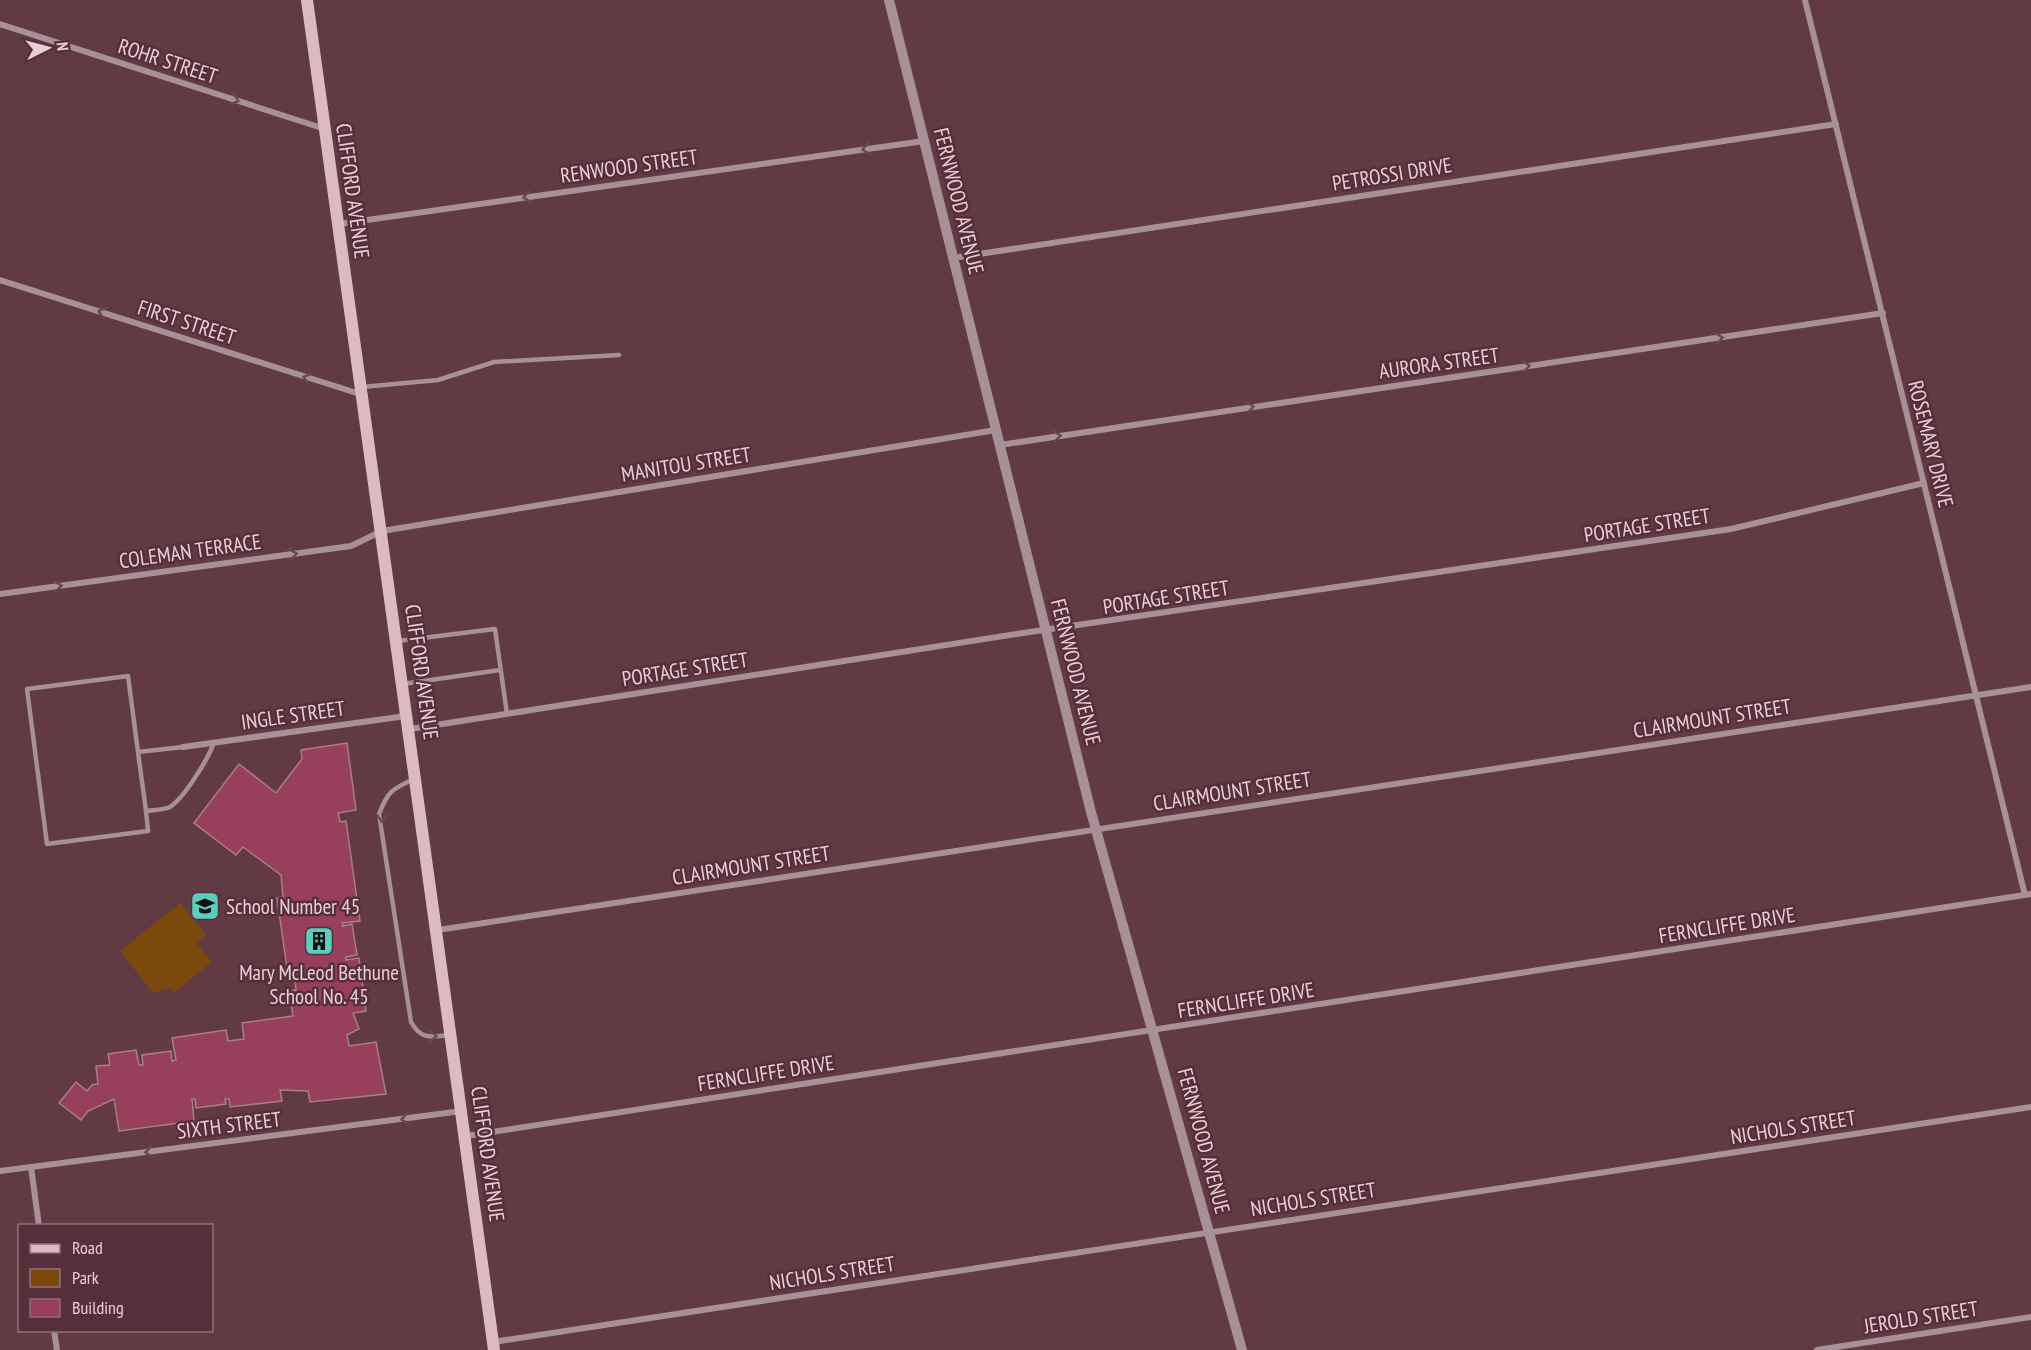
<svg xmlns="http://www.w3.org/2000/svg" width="2031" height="1350" font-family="'PT Sans Narrow',sans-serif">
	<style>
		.green { fill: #7c490d }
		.building { fill: #98405b; stroke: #aa7d88; stroke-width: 1.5 }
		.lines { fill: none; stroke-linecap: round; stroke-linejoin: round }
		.service { stroke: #a79196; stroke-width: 4.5 }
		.minor { stroke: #a79196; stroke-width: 6 }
		.tertiary { stroke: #a79196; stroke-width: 10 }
		.secondary { stroke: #dcbac2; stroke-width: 12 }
		.oneway { stroke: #6a4851 }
		.labels { text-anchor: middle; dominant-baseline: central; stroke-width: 5; stroke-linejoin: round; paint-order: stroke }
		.street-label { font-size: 21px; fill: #e9cfd5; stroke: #562f3a }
		.poi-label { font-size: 21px; fill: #e9cfd5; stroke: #562f3a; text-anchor: start }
	</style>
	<rect width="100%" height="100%" fill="#613a44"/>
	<path class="green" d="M180,903L206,935L196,943L212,962L174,992L171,988L153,993L120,951Z"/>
	<path class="building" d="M347,743L356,810L338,813L340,822L346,821L360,921L342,923L343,926L352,924L357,955L346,957V960L359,958L366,1011L353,1013L359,1029L347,1035L349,1046L376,1042L386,1094L310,1102L308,1091L280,1090L282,1101L230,1107L229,1099H225L226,1104L196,1108L195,1099H192L194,1121L119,1131L114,1099L88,1111L81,1120L59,1103L76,1082L87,1091L92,1085L98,1084L96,1066L110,1065L108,1054L136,1050L139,1065H143L142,1055L171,1051L172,1061L176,1060L172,1038L226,1030L228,1041L244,1039L242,1023L293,1016L289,991L296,990L294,974L288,975L277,898L283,897L281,875L243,847L236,855L194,823L239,764L276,793L302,759L301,750Z"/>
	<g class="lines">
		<path class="service" d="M362,387L438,380L494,362L619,355
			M398,641L495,629L507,714
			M403,684L500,670
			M183,747L138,752L146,811C153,810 164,810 170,807C184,798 209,758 214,742
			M138,752L128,676L27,689L47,844L148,831L146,811
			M414,779C392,789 388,791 379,814L411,1022C421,1040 431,1037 450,1035"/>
		<path class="minor" d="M1805,0L2025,895
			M0,24L325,129
			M339,224L924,141
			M953,258L1836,124
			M0,280L363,395
			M1000,445L1883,313
			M0,594L351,546L382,531L996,430
			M410,729L1023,633L1731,529L1924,483
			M183,747L406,716
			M438,930L2031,687
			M466,1136L2031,894
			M31,1167L39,1226
			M0,1171L462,1111
			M54,1330L57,1350
			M493,1342L2031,1107
			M1817,1350L2031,1317"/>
		<path class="tertiary" d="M889,0L1091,812L1242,1350"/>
		<path class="secondary" d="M307,0L494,1350"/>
	</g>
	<defs><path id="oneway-chevron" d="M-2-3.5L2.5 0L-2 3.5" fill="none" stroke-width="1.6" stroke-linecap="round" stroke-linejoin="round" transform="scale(1.5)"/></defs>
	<g class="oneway">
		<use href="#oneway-chevron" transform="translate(235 100) rotate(18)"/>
		<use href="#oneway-chevron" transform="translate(866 149) rotate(172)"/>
		<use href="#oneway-chevron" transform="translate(527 197) rotate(172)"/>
		<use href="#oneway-chevron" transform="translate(102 312) rotate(-162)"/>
		<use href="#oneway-chevron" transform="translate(1719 338) rotate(-8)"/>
		<use href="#oneway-chevron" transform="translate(1526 366) rotate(-8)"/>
		<use href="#oneway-chevron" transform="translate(307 378) rotate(-162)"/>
		<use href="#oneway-chevron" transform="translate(1250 407) rotate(-8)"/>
		<use href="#oneway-chevron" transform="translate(1057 436) rotate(-8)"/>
		<use href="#oneway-chevron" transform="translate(293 554) rotate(-8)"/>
		<use href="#oneway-chevron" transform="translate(58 586) rotate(-8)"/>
		<use href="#oneway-chevron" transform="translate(382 818) rotate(91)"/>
		<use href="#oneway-chevron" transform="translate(433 1036) rotate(-2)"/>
		<use href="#oneway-chevron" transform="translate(405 1119) rotate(173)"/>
		<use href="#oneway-chevron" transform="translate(149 1152) rotate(173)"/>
	</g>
	<defs>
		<g id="school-square" transform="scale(1.5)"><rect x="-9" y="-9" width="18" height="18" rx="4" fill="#59cebe" stroke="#562f3a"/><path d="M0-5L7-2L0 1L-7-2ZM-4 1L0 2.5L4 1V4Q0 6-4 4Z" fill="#111"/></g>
		<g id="building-square" transform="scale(1.5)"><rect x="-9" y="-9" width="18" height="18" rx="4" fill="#59cebe" stroke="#562f3a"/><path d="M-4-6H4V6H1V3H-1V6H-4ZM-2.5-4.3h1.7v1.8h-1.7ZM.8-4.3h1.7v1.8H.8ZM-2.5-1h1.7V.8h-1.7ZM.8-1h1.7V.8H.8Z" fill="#111"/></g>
	</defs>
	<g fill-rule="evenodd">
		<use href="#school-square" x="205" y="906"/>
		<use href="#building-square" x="319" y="941"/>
	</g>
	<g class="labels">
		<g class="street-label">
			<text transform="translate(168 61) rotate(18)">ROHR STREET</text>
			<text transform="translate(629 166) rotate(-8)">RENWOOD STREET</text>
			<text transform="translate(1392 174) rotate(-9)">PETROSSI DRIVE</text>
			<text transform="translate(353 191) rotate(82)">CLIFFORD AVENUE</text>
			<text transform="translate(959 201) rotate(76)">FERNWOOD AVENUE</text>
			<text transform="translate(187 322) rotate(18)">FIRST STREET</text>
			<text transform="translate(1439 363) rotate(-8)">AURORA STREET</text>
			<text transform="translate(1931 444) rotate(76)">ROSEMARY DRIVE</text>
			<text transform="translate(686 464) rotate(-9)">MANITOU STREET</text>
			<text transform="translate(1647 525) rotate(-9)">PORTAGE STREET</text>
			<text transform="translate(190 551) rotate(-8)">COLEMAN TERRACE</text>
			<text transform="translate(1166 597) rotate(-9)">PORTAGE STREET</text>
			<text transform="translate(685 669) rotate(-9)">PORTAGE STREET</text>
			<text transform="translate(422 672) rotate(82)">CLIFFORD AVENUE</text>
			<text transform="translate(1076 672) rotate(76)">FERNWOOD AVENUE</text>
			<text transform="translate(293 715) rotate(-8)">INGLE STREET</text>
			<text transform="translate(1712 718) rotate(-9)">CLAIRMOUNT STREET</text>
			<text transform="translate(1232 791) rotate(-9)">CLAIRMOUNT STREET</text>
			<text transform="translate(751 865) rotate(-9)">CLAIRMOUNT STREET</text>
			<text transform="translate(1727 925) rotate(-9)">FERNCLIFFE DRIVE</text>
			<text transform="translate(1246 1000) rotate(-9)">FERNCLIFFE DRIVE</text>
			<text transform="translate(766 1073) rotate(-9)">FERNCLIFFE DRIVE</text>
			<text transform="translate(229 1125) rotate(-7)">SIXTH STREET</text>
			<text transform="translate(1793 1127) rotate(-9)">NICHOLS STREET</text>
			<text transform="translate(1204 1141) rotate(75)">FERNWOOD AVENUE</text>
			<text transform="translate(488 1154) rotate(82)">CLIFFORD AVENUE</text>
			<text transform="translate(1313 1199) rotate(-9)">NICHOLS STREET</text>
			<text transform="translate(832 1273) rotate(-9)">NICHOLS STREET</text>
			<text transform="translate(1921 1317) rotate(-9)">JEROLD STREET</text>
		</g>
		<g class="poi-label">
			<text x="226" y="906">School Number 45</text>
			<text x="319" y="972" text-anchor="middle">Mary McLeod Bethune<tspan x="319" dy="24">School No. 45</tspan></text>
		</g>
	</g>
	<rect x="18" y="1224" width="195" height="108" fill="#562f3a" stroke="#916f78" stroke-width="1.5"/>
	<rect x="30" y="1244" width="30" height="9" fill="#dcbac2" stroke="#916f78" stroke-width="1.5"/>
	<text x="72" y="1254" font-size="18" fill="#e9cfd5">Road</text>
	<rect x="30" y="1269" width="30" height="18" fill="#7c490d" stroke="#916f78" stroke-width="1.5"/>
	<text x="72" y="1284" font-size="18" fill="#e9cfd5">Park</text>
	<rect x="30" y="1299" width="30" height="18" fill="#98405b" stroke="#916f78" stroke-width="1.5"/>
	<text x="72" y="1314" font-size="18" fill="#e9cfd5">Building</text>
	<g transform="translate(48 48) rotate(84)" stroke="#562f3a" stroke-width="4.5" paint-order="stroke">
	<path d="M0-4.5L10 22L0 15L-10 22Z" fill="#e9cfd5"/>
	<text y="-9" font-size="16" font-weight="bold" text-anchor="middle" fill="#e9cfd5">N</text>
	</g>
</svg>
